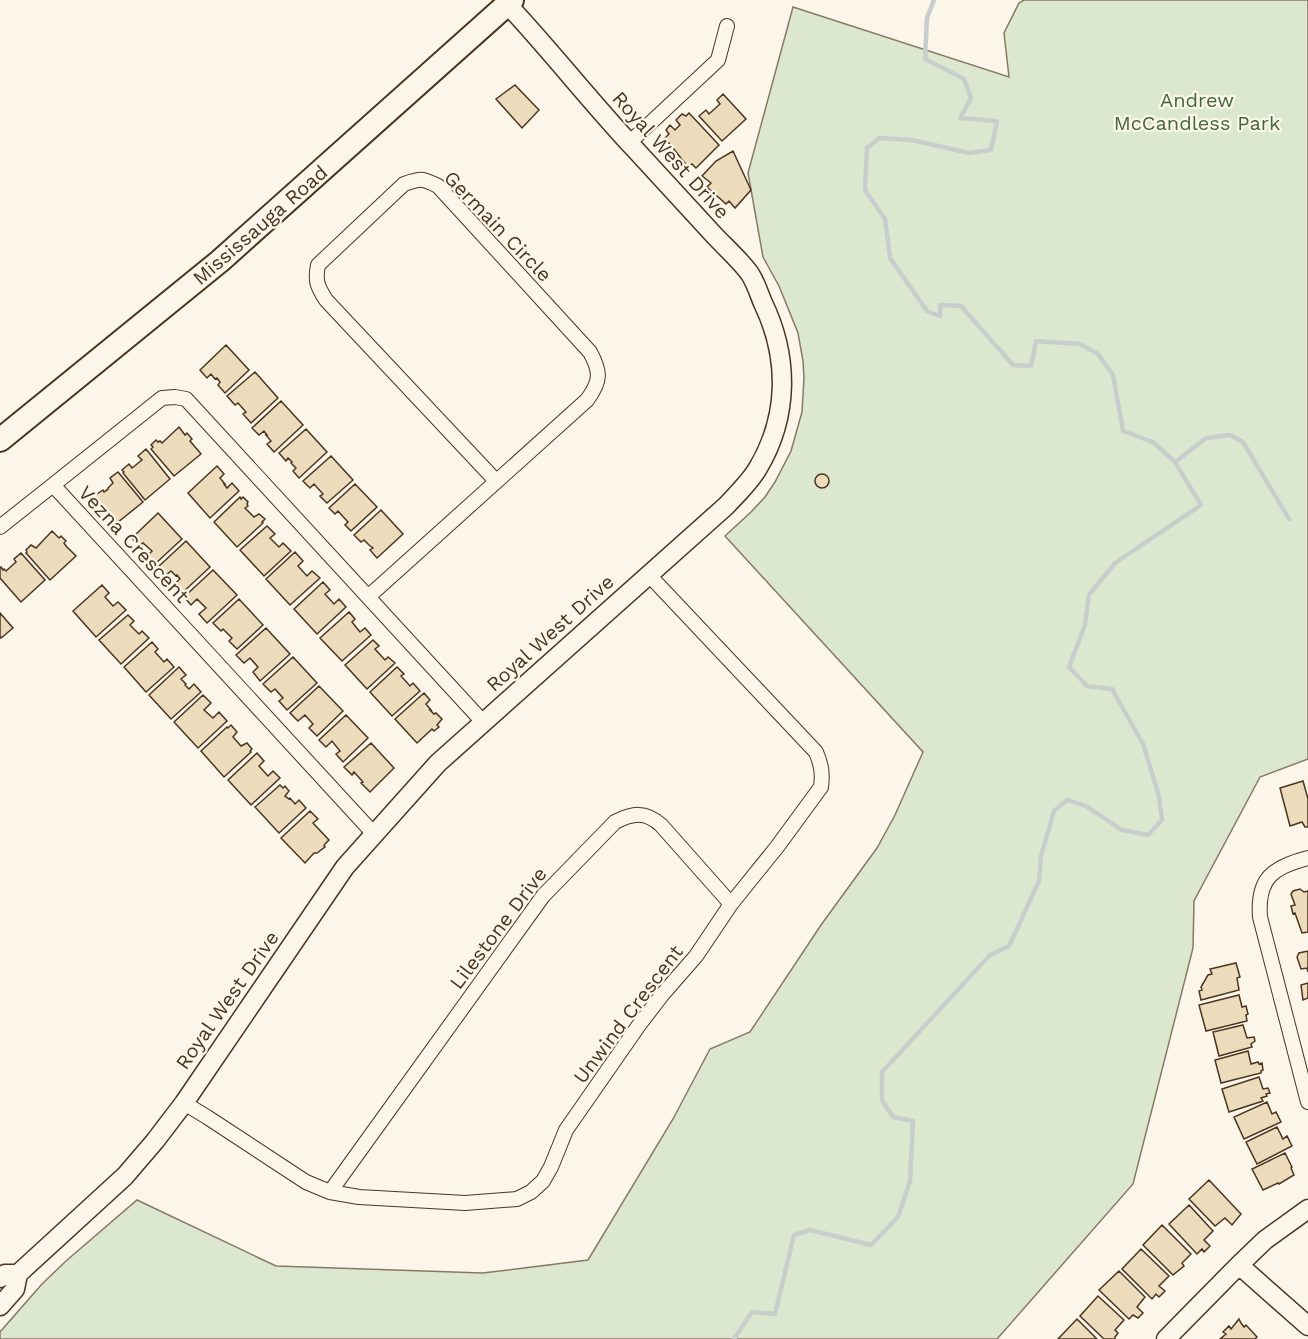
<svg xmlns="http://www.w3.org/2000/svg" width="1308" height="1339" font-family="'Work Sans',sans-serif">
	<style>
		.green { fill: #dce7d0; stroke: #887966; stroke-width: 1.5 }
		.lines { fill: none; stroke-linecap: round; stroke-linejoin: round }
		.stream { stroke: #c9cecd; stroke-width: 4.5 }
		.building { fill: #ecdcbc; stroke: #4a3520; stroke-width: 1.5 }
		.minor-casing { stroke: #4a3520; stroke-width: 16 }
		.tertiary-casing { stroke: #4a3520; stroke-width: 21 }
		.primary-casing { stroke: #4a3520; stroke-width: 26 }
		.minor { stroke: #fbf6e9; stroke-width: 14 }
		.tertiary { stroke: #fbf6e9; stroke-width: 18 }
		.primary { stroke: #fbf6e9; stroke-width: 22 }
		.labels { text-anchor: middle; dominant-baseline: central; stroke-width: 4.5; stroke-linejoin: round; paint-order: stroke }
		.park-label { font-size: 20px; fill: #436837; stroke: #fbf6e9 }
		.street-label { font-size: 20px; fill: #4a3520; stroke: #fbf6e9 }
	</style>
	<rect width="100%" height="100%" fill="#fbf6e9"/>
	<path class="green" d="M1024,0H1308V759L1260,777L1194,901L1193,948L1133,1184L997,1339H0V1332L42,1284L66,1261L137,1200L276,1266L483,1273L588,1260L673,1119L710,1049L750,1032L821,925L877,848L895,815L923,752L725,536L751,512L765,497L775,482L791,451L802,412L804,378L803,361L798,333L779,286L763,257L748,173L793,7L1009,77L1004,33L1019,3Z"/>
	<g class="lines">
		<path class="stream" d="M1175,462L1206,438L1230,435L1243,442L1289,519
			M734,1339L752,1312L775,1314L794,1235L810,1230L871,1245L898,1217L910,1181L913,1121L893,1117L882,1100V1072L990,955L1009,946L1039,881L1041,856L1054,811L1067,800L1086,806L1122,830L1148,835L1162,820L1159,796L1143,744L1112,689L1087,686L1069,667L1085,625L1089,595L1115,563L1201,505L1175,462L1153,442L1123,431L1113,375L1098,354L1080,344L1036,341L1031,366L1013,365L961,306L940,305V316L927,311L890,258L885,219L865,190L867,148L879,138L912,140L969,153L991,150L997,121L960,118L971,98L964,79L925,59L927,18L934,0"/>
	</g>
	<path class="building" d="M515,85L539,110L522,128L496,99Z
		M723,94L746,119L722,141L699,116L706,110L709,114L720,104L717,100Z
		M689,113L719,145L696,168L692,164L688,167L665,138L669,134L666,130L670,125L675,130L680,125L676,120L682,114L686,116Z
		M733,151L751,190L735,208L729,201L726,204L707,187L711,183L702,176L716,161Z
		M226,345L249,370L225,393L218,385L220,382L217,378L215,379L211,374L207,378L200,370Z
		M255,372L278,398L251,423L243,414L246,412L238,403L235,405L227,396Z
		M281,401L303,425L274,452L267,444L271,441L266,435H267L264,431L259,435L252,428Z
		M179,427L185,435L187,433L192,439L190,441L201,454L174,476L151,449L153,447L151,445L156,440L158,442L160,441L162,443Z
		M306,429L327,452L299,478L293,471L296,468L291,463L292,462L288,458L286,461L279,453Z
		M146,449L170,479L145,500L123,473L124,472L122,470L129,464L132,468L142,460L138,456Z
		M331,456L353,480L327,503L320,496L323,494L314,484L310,488L303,481Z
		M217,466L224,474L220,478L225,484H224L227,488L232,483L239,491L210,518L188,493Z
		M118,472L143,502L117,523L104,508L102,509L97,504L99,502L94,496L103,490L104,492L108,489V488L113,483L110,478Z
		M815 481a7 7 0 1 1 14 0a7 7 0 1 1-14 0Z
		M355,484L377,507L351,531L345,525L348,522L338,511L335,514L329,508Z
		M240,497L241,499L243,497L248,502L247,504L248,506L245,508L254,517L259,514L265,519L262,522L263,523L237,547L214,522Z
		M381,510L403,534L377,558L370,550L373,548L369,545L364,540L361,542L354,535Z
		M158,513L182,539L155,564L147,556L152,551L143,543L139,546L132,538Z
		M267,526L275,534L270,538L279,547L283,543L291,551L264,576L240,550Z
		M52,531L59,538L61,536L66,541L64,543L66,546L76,556L50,580L26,553L27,552L26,550L31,545L36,548Z
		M186,541L210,567L181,594L173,585L180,579L177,575L176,576L171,571L165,576L158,567Z
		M295,552L303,561L298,566L307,576L312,571L320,578L290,605L266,579Z
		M21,553L45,580L21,602L0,578V568L1,567L3,570L4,569L6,571L16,562L14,559Z
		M213,570L237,595L207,623L199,614L206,608L197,599L191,605L184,597Z
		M323,582L330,590L325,594L334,604L339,599L346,607L317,634L294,609Z
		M102,585L109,593L105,597L113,606L118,602L126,610L96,637L73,611Z
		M239,599L263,625L237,649L229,641L232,638L223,629L221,631L213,623Z
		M349,612L355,619L352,622L360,632L365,628L371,635L342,661L320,638Z
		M0,613L13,628L1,638L0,636Z
		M128,615L134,621L130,625L139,634L142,631L149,638L121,664L99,640Z
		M266,628L290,654L260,681L253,672L258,667L250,658L244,663L236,655Z
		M373,640L379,646L375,649L385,660L388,657L395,663L367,689L345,665Z
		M152,642L158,649L155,652L164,662L167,659L174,667L146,692L124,667Z
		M293,657L317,683L287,710L279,701L283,698L275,689L271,692L263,684Z
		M179,667L186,675L181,679L186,684L185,685L189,689L194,684L201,692L171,719L149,695Z
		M397,667L404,674L401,676L410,686L413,683L420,691L392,716L370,692Z
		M319,686L343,711L317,736L309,728L313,724L305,715L298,721L290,713Z
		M424,693L430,700L426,704L431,710H430L434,714L436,713L442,719L437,725L439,727L434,731L432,729L417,743L395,719Z
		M203,695L211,703L204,710L213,718L219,712L227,721L198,748L174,722Z
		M346,715L368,738L343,762L336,754L340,751L332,741L326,747L319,740Z
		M231,725L237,732L233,737L241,746L247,743L252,749L250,751L251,752L224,777L201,751L227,727L228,728Z
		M371,743L394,768L370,792L361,783L363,782L354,772L352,775L344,767Z
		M257,753L264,761L259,766L268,776L273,771L280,778L251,805L228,780Z
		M1303,781L1308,799V827H1305L1302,822L1290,826L1280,788Z
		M280,785L283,788L285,786L289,791L285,796L289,799L290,798L295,804L299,800L306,808L279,833L255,807Z
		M310,811L318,819L313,823L329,840L325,844L324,846L325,847L317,853H314L305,863L281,838Z
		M1300,889L1304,892L1308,891V932L1302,933L1295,913L1293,914L1291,906L1295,905L1291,894L1293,891Z
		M1308,951V972L1307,968L1301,969L1297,957L1299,953Z
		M1236,963L1240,977L1237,978L1239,990L1201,1000L1199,991L1202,990L1201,987L1208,975L1212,974L1210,969Z
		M1308,983V998L1303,1000L1301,985Z
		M1239,995L1242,1007L1246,1006L1248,1014L1246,1015L1247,1021L1206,1031L1199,1005Z
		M1243,1025L1247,1038L1254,1037L1255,1041L1251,1044L1252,1047L1219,1056L1213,1032Z
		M1248,1051L1251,1064L1258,1062L1259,1064L1262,1063L1263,1070L1261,1071V1073L1221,1083L1215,1060Z
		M1259,1077L1263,1089L1268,1088L1270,1093L1266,1094L1267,1096L1261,1098L1263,1101L1229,1112L1222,1089Z
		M1267,1102L1272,1114L1276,1112L1281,1122L1244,1139L1234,1117Z
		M1277,1127L1283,1139L1287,1136L1292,1146L1257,1164L1246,1142Z
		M1285,1153L1292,1167L1291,1168L1294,1175L1279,1184L1278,1183L1263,1190L1252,1169Z
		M1209,1180L1241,1214L1232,1225L1225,1218L1215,1226L1189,1199Z
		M1189,1205L1213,1231L1204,1240L1210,1246L1204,1252L1202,1249L1197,1254L1169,1224Z
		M1162,1225L1191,1254L1182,1263L1184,1266L1173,1275L1143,1245Z
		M1141,1249L1169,1276L1159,1286L1165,1291L1159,1297L1156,1294L1152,1299L1122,1269Z
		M1119,1271L1145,1297L1137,1307L1143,1313L1138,1318L1133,1315L1129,1319L1099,1290Z
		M1098,1296L1124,1320L1115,1330L1118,1333L1115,1337V1339H1104L1080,1316Z
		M1077,1319L1097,1339H1058Z
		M1239,1319L1241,1323L1244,1327L1246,1325L1257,1337L1255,1339H1220L1226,1334L1223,1332L1229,1326L1231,1329Z"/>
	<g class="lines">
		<g class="minor-casing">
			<path id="minor" d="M629,143L718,60L727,26
				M0,527L53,485
				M368,597L587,400C601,381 601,372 590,352L438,186C422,178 421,178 404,184L318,265C315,281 317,286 326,300L496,481
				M374,834L53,485L162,398L175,397L186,399L483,722
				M1308,858C1273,867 1257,878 1260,917L1308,1102
				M184,1103L207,1117L306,1182L330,1192L359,1197L465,1203L517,1199L531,1192L543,1181L551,1167L566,1130L639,1025L662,995L696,956L731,904L777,847L821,787C823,773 821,764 816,752L649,575
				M330,1192L543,896L615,822C633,813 645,811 661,825L731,904"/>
		</g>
		<g class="tertiary-casing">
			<path id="tertiary" d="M1239,1265L1308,1326
				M0,1278L5,1274H18
				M0,1306L15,1289L18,1274L125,1176L155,1141L184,1103L345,867L438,763L726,506C737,494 750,482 758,468C789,416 789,357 763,303C759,294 756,283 750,274C742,262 724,246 713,234C686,205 660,176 633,147C590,101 551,51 507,4
				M1166,1339L1239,1265L1265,1240L1308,1209"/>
		</g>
		<g class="primary-casing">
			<path id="primary" d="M0,440L220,261L512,0"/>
		</g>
		<use href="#minor" class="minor"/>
		<use href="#tertiary" class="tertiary"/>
		<use href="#primary" class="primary"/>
	</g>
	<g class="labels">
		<g class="park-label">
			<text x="1197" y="100">Andrew<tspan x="1197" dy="23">McCandless Park</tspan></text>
		</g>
		<g class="street-label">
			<text transform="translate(671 155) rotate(48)">Royal West Drive</text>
			<text transform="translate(260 225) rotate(-41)">Mississauga Road</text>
			<text transform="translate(498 226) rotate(46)">Germain Circle</text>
			<text transform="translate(134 544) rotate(47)">Vezna Crescent</text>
			<text transform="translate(550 633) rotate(-42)">Royal West Drive</text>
			<text transform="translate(498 928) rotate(-53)">Lilestone Drive</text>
			<text transform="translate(227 1000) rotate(-55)">Royal West Drive</text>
			<text transform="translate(628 1014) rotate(-53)">Unwind Crescent</text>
		</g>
	</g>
</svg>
